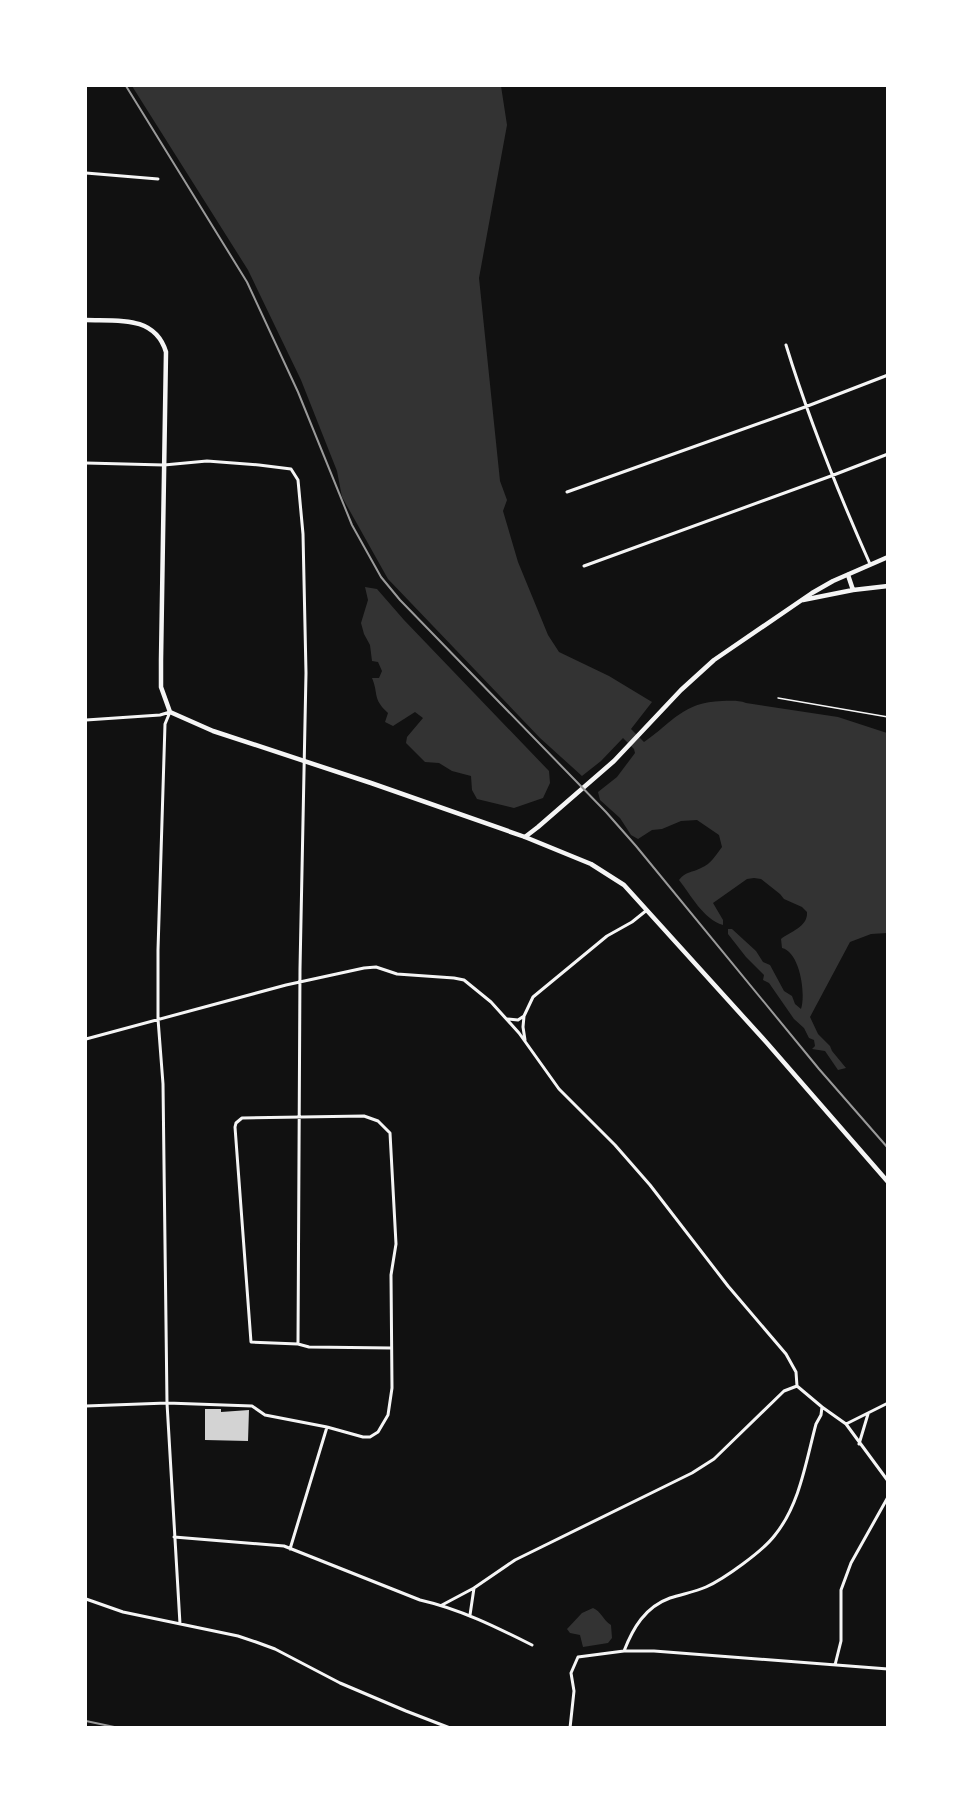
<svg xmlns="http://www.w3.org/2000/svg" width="973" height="1813" font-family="'Golos Text',sans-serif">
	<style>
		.water { fill: #333 }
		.building { fill: #d3d3d3 }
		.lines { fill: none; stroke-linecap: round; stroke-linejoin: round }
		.service { stroke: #f5f5f5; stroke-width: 1.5 }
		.minor { stroke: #f5f5f5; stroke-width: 3 }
		.tertiary { stroke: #f5f5f5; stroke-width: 4.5 }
		.secondary { stroke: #f5f5f5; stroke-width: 4.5 }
		.rail { stroke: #9a9a9a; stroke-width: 2 }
	</style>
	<rect width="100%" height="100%" fill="#111"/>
	<path class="water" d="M132,86H501L507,125L479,278L500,481L507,500L503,511L518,562L548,635L559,652L609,676L652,702L631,729L644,742C673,722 683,702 722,701C730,701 738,700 746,703L838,717L887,733V933L871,934L850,942L810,1017L818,1034L830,1046L832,1051L846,1068L838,1070L825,1051L812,1049L815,1046L814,1040L809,1038L804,1028L794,1019L769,983L763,980L764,975L746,957L728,934V929H732L756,951L763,962L770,965L784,991L792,996L795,1004L801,1009C806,994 800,952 782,948L781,939C791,931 808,927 807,912L802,907L784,899L780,894L761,879L754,878L747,879L713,903L723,920V925C703,919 691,895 679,880C686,871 692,873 701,868C711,864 716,855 722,847L719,835L697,820L681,821L662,829L652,830L638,839L631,835L620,818L600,800L598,792L617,777L635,753L634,749L623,738L601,761L582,776L540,738L388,579L342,497L337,471L301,380L248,270Z
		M365,587L377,589L404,620L549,771L550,783L543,798L514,808L477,799L472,790L471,776L452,771L439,763L425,762L406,743L407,737L423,718L415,712L393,726L385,722L388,713C372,698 379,695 372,678H379L382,671L378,662L372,661L370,645L364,634L361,623L368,600Z
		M593,1608C601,1611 603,1620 611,1625L612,1638L608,1643L583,1647L580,1635L570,1633L567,1629L582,1613Z"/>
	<path class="building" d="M205,1409H221V1412L249,1410L248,1441L205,1440Z"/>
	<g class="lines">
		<path class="service" d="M778,698L888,717"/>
		<path class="minor" d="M86,173L158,179
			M786,345C809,420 838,492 870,564
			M86,463L164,465L207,461L259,465L291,469L298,480L303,534L306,673L300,969L298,1344
			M567,492L805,407L888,375
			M584,566L831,476L888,454
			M170,712L165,724L158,950V1019L163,1084L167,1403L180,1624
			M86,720L160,715L170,712
			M524,1016L523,1027L525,1040
			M507,1019L518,1020L524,1016L533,997L607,936L632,922L647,910
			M86,1039L286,985L364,968L376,967L397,974L454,978L464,980L491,1002L519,1033L559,1089L615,1145L650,1185L728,1286L786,1354L796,1372L797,1386L784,1391L714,1459L692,1473L515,1560L474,1588L442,1605
			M86,1406L167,1403L252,1406L265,1415L327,1427L363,1437H370L378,1432L388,1415L392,1388L391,1275L396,1244L390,1133L378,1121L364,1116L242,1118L236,1123L235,1127L251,1342L298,1344L309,1347L391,1348
			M822,1407L846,1424L888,1481
			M846,1424L888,1403
			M859,1444L868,1414
			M174,1537L284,1546L420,1600C460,1609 496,1627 532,1645
			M290,1549L327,1427
			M86,1599L123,1612L238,1636L256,1642L275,1649L340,1683L406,1711L450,1728
			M470,1615L474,1588
			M624,1651H654L888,1669
			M835,1665L841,1641V1590L851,1563L888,1497
			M570,1728L574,1691L571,1673L578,1657L624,1651C633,1628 645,1607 670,1598C682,1594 695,1592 706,1587C724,1579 763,1551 775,1535C800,1504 806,1461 816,1424L821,1415L822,1407L797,1386"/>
		<path class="tertiary" d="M848,575L853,590L888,586
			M803,600L853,590
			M525,837L591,864L624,885L767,1043L888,1182"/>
		<path class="secondary" d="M86,320C117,321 155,315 166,352L161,660V687L170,712L213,731L371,783L525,837L538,827L614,761L681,690L714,660L812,593L833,581L888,557"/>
		<path class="rail" d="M126,86L247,282L298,392L352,525L381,577L400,600L606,812L636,846L819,1069L888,1148
			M86,1721L119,1728"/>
	</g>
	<rect width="973" height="1813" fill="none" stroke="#ffffff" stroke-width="174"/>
</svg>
